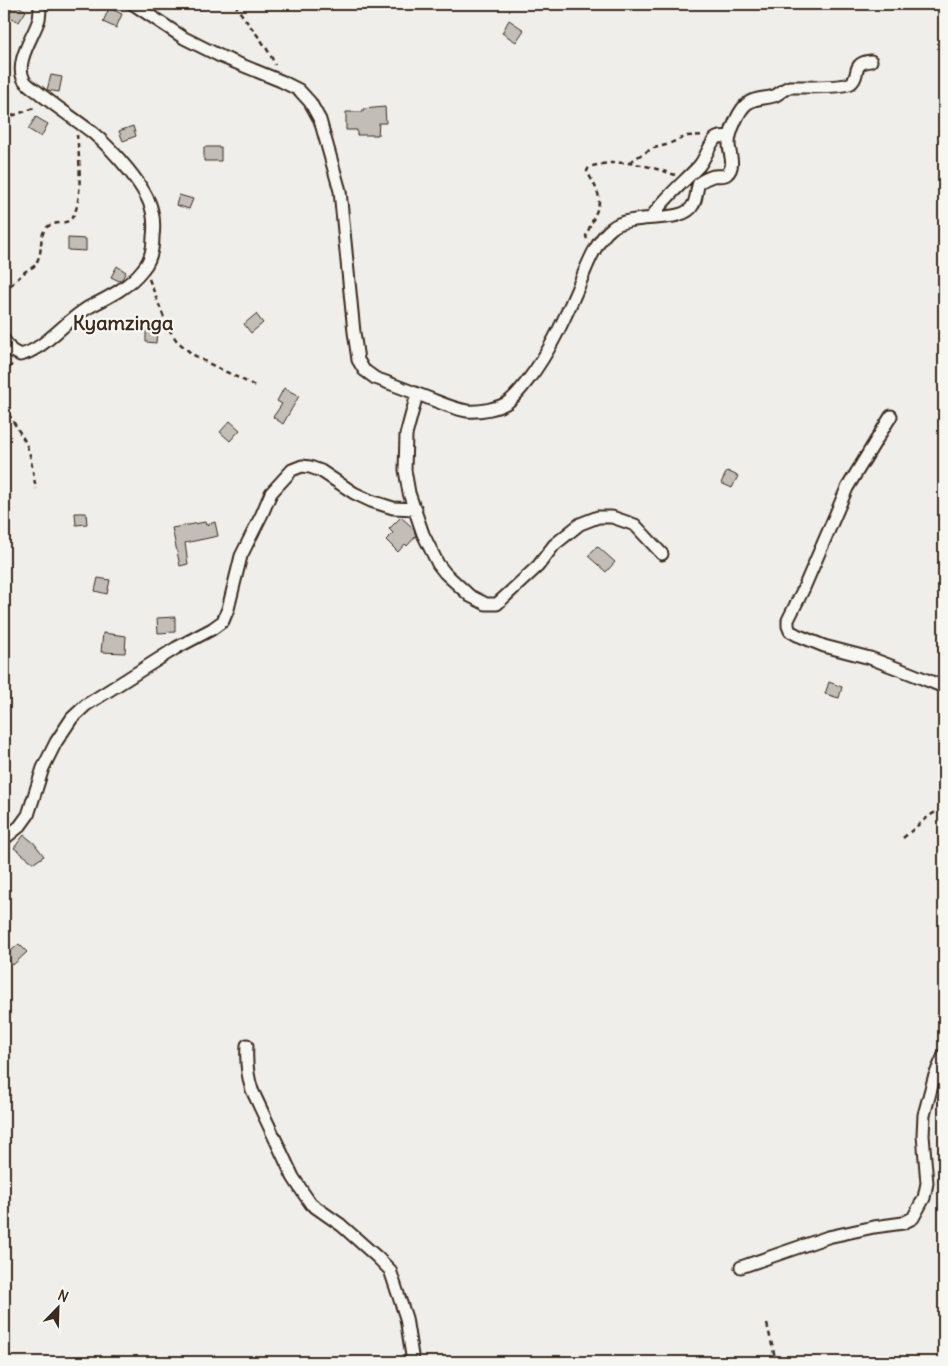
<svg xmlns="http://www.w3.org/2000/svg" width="948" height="1366" font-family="Delius,sans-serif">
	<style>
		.building { fill: #c2bdb7; stroke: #3b2a1e }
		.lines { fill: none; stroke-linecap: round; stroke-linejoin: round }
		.street-casing { stroke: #3b2a1e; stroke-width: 15 }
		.path { stroke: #3b2a1e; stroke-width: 2.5; stroke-dasharray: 5 4; stroke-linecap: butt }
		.street { stroke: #f6f6f2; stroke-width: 11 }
		.labels { text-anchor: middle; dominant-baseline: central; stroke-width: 4.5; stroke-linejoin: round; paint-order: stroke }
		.quarter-label { font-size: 20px; font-weight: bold; fill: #3b2a1e; stroke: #f6f6f2 }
	</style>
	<rect width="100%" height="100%" fill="#efeeea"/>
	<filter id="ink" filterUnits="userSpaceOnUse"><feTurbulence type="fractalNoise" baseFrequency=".02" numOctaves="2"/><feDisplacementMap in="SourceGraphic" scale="10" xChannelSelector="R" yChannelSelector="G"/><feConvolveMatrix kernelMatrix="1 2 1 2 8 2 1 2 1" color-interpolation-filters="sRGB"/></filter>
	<g filter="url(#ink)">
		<path class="building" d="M14,4L26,11L19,22L7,15Z
			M109,8L122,14L116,28L103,22Z
			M509,20L524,30L516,42L502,33Z
			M51,75L62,77L59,92L47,90Z
			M385,107L386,123H379L378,135H357V130H346V112H363V109Z
			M36,117L48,124L41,137L28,129Z
			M133,126L136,136L123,141L119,131Z
			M204,147H221V161H204Z
			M179,195L193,199L189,209L176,205Z
			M68,238L86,239V251L68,250Z
			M117,266L126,272L122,279L119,281L111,277Z
			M256,314L263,323L251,333L244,324Z
			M146,329L157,330L156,343L146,342Z
			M284,388L299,396L283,424L273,417L282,404L277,401Z
			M230,421L240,430L230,441L220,432Z
			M727,471L738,476L732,488L721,483Z
			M75,513H86L87,524L76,525Z
			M401,517L413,528L416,536L407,546L405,544L398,552L386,540L393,533L389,529Z
			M205,522L206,525L215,522L218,536L185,543L188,564L180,566L172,528Z
			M597,546L615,562L606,572L588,556Z
			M98,578L110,580L107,594L95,591Z
			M175,617V632L158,633L157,618Z
			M103,633L126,636L125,653L101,652Z
			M829,682L842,687L839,698L825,694Z
			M24,835L34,843L44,856L34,863L14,848Z
			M19,944L27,952L13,965L5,956Z"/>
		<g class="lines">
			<g class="street-casing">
				<path id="street" d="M133,4L184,38L222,57L281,81L299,90L310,102L320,120L340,191L354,332L358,360L364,370L375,378C392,384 410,391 428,398C441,403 454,409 467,411C479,412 498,409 508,402C516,396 522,388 528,380C549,353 563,322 577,290C585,271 595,241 612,228C631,212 683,225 693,205C697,199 696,190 699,183C703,180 707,178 713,176C717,175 724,177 727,174C736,166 729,153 729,144C729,133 739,109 748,103C756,97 765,99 774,96C780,94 784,88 790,87C801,87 843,88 851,83C861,76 850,63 871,61
					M651,218C664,198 683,183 699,166C705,159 710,144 715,139C719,136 724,136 730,137
					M4,340L11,350L20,355C45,350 67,318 91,306C111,296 129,287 143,269C151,260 153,249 153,237C154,229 154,219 152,211C147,187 112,149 93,133C75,119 56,107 38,92C34,89 27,85 24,80C14,62 34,36 39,19C40,14 40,9 40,4
					M417,394L406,435L405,470L409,493L423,534L438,564L445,573L470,596L486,604H497L538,566L554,545L580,524L598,517H612L635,525L662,554
					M891,416L847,488L803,590L788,620V626L790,631L797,635L824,646L870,658L912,674L944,687
					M4,839L20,826L28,815L43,768L56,742L72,718L86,705L176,648L212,629L223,621L228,609L241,556L262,514L271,493L292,470L302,466L310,467L321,471L354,493L371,501L393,508L416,509
					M247,1045C246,1061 247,1075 252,1090L293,1177L304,1194L311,1204L341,1225L377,1257L390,1270L406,1318L413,1362
					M741,1267L828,1237L874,1227L903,1223L913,1218L924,1198L927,1183L923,1135L924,1115L934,1078L944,1055"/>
			</g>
			<path class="path" d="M235,4C247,25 266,42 275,65
				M4,120L9,117L37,107
				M630,162L642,154L654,148L666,145L687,136L703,135
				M587,239L586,236C589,228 599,208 599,202C600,191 591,180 587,171L589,167C621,158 644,164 675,175
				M149,279L168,328L177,341L192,354L208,363L257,387
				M4,292C11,285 19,277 26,271C29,269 34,267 36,264C37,262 38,259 39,257C42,248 40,239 44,231C51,219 65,226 71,219C84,205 79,153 77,135
				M4,376L12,364
				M4,406L26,443L30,455L36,489
				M903,838L929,816L944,807
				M767,1324L776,1362"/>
			<use href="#street" class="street"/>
		</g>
	</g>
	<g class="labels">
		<g class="quarter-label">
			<text x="123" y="322">Kyamzinga</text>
		</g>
	</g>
	<rect width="948" height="1366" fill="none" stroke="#f6f6f2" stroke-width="20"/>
	<rect x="10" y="10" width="928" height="1346" fill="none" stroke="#3b2a1e" stroke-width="2" filter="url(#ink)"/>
	<g transform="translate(58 1308) rotate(23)" stroke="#f6f6f2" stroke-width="4" paint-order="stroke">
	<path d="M0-4L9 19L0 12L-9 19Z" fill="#3b2a1e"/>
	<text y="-8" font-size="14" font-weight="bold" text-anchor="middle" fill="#3b2a1e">N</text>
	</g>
</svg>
